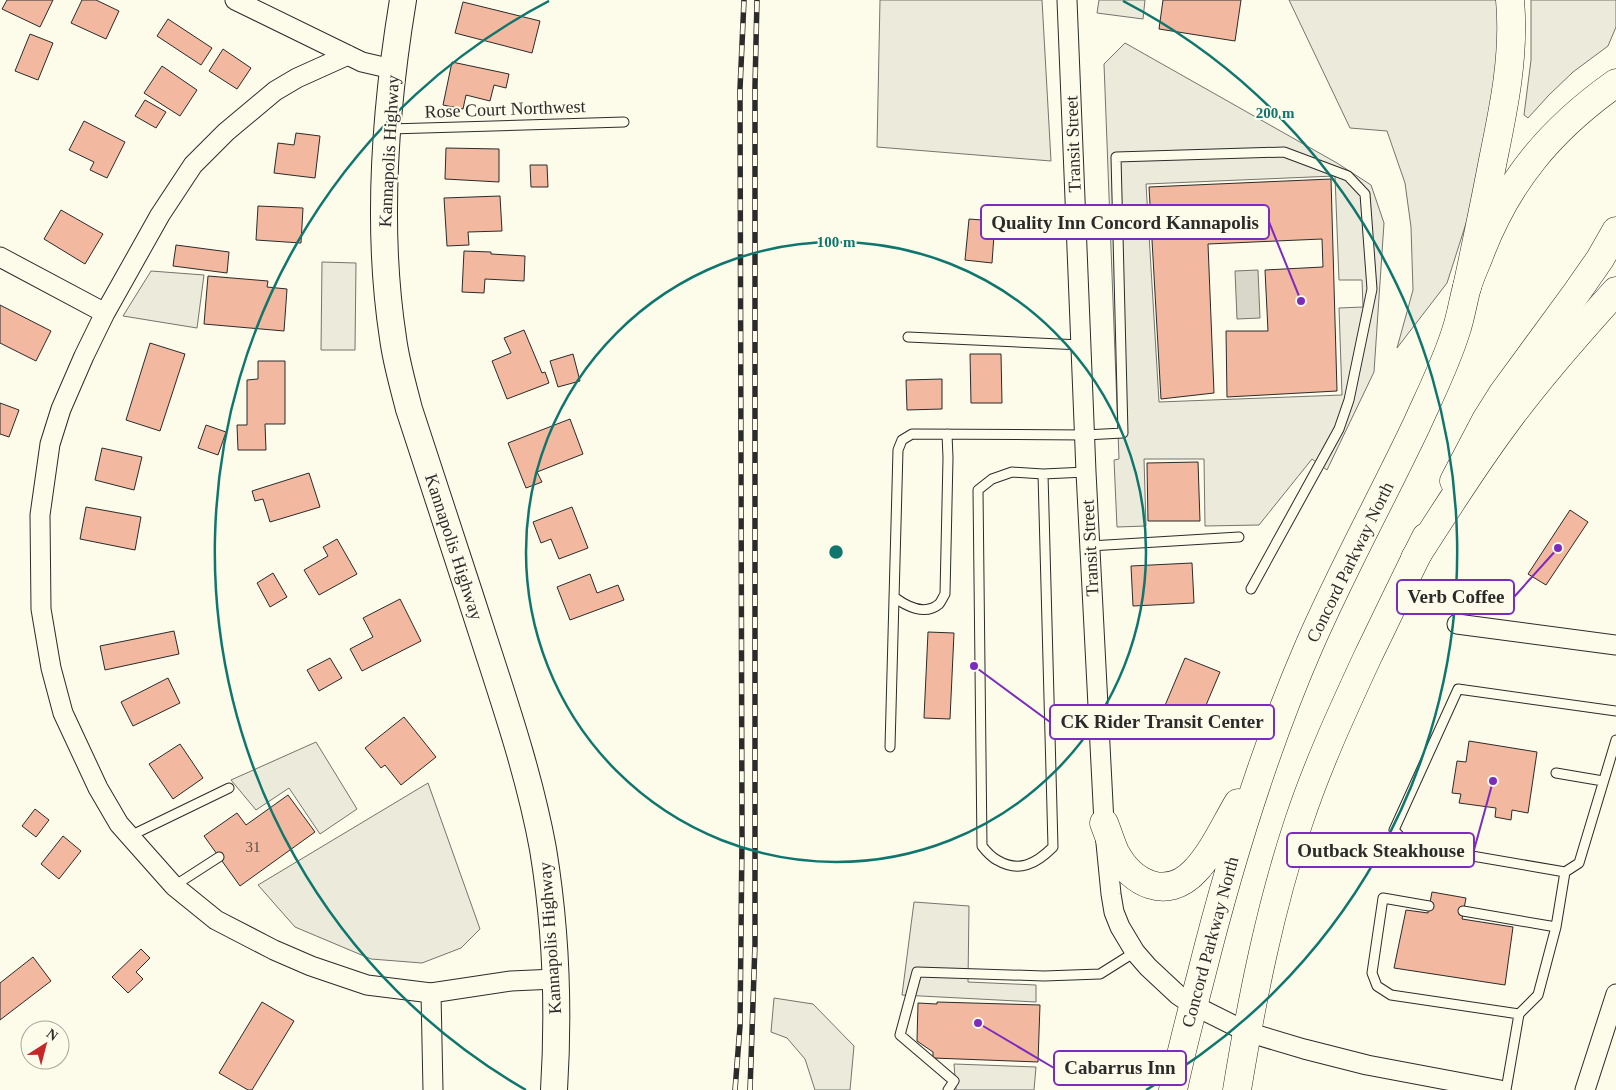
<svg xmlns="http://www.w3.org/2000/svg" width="1616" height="1090" font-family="'Times New Roman',serif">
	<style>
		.green { fill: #ecebdb; stroke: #74746e }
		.parking { fill: #eceadb; stroke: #74746e; fill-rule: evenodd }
		.water { fill: #d8d7c9; stroke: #74746e }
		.building { fill: #f2b8a0; stroke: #2b2b2b }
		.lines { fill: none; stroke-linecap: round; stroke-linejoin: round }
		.service-casing { stroke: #2b2b2b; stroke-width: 11 }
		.minor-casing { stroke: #2b2b2b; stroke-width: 21 }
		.secondary-casing { stroke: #2b2b2b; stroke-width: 28 }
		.trunk-casing { stroke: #2b2b2b; stroke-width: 29 }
		.motorway-casing { stroke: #2b2b2b; stroke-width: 29 }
		.service { stroke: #fdfbea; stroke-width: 9 }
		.minor { stroke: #fdfbea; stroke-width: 19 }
		.secondary { stroke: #fdfbea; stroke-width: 26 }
		.trunk { stroke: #fdfbea; stroke-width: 28 }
		.motorway { stroke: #fdfbea; stroke-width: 28 }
		.rail-casing { stroke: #2b2b2b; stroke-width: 5.5 }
		.rail { stroke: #fdfbea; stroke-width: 4; stroke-dasharray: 11; stroke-linecap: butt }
		.ring { fill: none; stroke: #0f766e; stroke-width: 2.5 }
		.labels { text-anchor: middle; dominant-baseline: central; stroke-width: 4; stroke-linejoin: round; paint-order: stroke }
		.number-label { font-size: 15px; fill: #5d4e48 }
		.street-label { font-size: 18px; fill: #2b2b2b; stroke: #fdfbea }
		.centre { fill: #0f766e; stroke: #fdfbea; stroke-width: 2.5 }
		.ring-label { font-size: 15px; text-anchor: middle; font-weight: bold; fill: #0f766e; stroke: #fdfbea; stroke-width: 4; stroke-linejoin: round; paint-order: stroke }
		.leader { fill: none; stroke: #7b2cbf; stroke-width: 2 }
		.callout-dot { fill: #7b2cbf; stroke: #fdfbea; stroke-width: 2 }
		.callout { fill: #fdfbea; stroke: #7b2cbf; stroke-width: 2 }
		.callout-label { font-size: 19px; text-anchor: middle; font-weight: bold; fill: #2b2b2b }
	</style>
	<rect width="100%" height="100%" fill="#fdfbea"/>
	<path class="green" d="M880,0H1042L1051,161L877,147Z
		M1289,0H1511L1469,214L1447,283L1397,348L1413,290L1411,227L1405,183L1387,131L1350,128Z
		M1531,0H1616V27L1608,46L1573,72L1549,95L1528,118L1524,115L1531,60Z
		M428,783L480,929L461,948L422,963L371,959L295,927L258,885Z
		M774,998L813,1004L854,1046L850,1090H815L805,1059L787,1038L771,1032Z"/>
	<path class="parking" d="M1099,0H1145L1143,19L1097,13Z
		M1125,43L1337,163L1371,185L1384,223L1374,372L1327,470L1312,459L1259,525L1205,526L1204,459H1144L1146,526L1117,527L1114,460L1119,459L1104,64ZM1335,176L1339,280H1362L1363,307L1339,308L1342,395L1159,402L1146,184Z
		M322,262L356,263L355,350H321Z
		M151,271L204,275L197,328L123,316Z
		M316,742L357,809L320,834L289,788L256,810L231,780Z
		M914,902L969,906L968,982L1036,985V1002L902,995Z
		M954,1064L1036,1067L1034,1090H956Z"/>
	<path class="water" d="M1258,270L1260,318L1237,319L1235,271Z"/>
	<path class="building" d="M7,0H53L40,27L2,9Z
		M82,0H96L119,11L106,39L71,23Z
		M1163,0H1241L1235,41L1159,29Z
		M463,2L540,21L532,53L455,33Z
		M168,19L212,48L201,65L157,36Z
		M30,34L53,43L38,80L15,71Z
		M223,49L251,68L237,89L209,71Z
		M452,62L509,74L506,88L494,85L490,101L466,95L463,109L443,105Z
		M162,66L197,90L180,116L144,93Z
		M145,100L166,112L156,128L135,116Z
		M84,121L125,142L107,178L90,170L94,162L69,150Z
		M296,133L320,136L315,178L274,173L278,143L294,145Z
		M446,148L499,149V182L445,179Z
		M530,165H547L548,187H531Z
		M1331,179L1337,391L1227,397L1226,331H1268L1265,270L1323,267L1322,239L1208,244L1214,393L1161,399L1149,187Z
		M500,196L502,231L468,232L469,245L447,246L444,198Z
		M258,206L303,208L301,243L256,240Z
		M61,210L103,234L85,264L44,239Z
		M969,219L995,221L992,263L965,260Z
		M176,245L229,252L227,273L173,266Z
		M464,251L491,252V254L525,256L524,281L485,279L484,293L462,292Z
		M208,276L268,281L267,287L287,289L284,331L204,324Z
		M0,305L51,331L36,361L0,343Z
		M524,330L542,373L545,372L549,383L507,399L492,361L511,353L504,338Z
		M150,343L185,354L160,431L126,420Z
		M573,354L580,381L558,387L550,361Z
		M970,354H1001L1002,403H971Z
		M258,361H285V424H265L266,450H238L237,425H247V380L258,379Z
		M942,379V409L907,410L906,380Z
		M0,403L19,410L9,437L0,434Z
		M570,419L583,454L537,472L542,482L526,488L508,443Z
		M206,425L226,432L218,455L198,448Z
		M102,448L142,457L134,490L95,480Z
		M1198,462L1200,521H1148L1147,463Z
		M309,473L320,507L270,522L263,499L255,501L252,491Z
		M86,507L141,517L135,550L80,539Z
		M572,507L588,548L559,559L551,539L541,543L533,522Z
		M1570,510L1588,522L1546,585L1528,574Z
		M337,539L357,574L319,595L304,570L328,556L323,547Z
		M1192,563L1194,603L1133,606L1131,566Z
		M273,573L287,597L270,607L257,583Z
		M590,574L597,593L618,585L624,600L570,620L557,587Z
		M400,599L421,641L362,671L350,649L373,637L363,618Z
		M174,631L179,654L105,670L100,646Z
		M928,632L954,633L950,719L924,718Z
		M330,658L342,678L319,691L307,670Z
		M1185,658L1220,672L1193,736L1158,722Z
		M168,678L180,703L133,726L121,702Z
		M404,717L436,757L401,785L385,765L381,768L365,748Z
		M1469,741L1537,752L1528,813L1512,810L1511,820L1495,817L1496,808L1459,803L1461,794L1452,793L1457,761L1466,762Z
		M180,744L203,778L173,799L149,764Z
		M288,795L315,832L240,886L204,836L237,813L246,825Z
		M35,809L49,820L36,837L22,826Z
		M63,836L81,851L59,879L41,864Z
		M1432,892L1466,898L1462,919L1513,927L1505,985L1394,968L1406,910L1428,913Z
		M141,949L150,958L136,972L143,979L128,993L112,977Z
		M33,957L51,981L0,1020V983Z
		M262,1002L294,1021L252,1090H248L219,1073Z
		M937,1002L1040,1005L1038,1062L933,1058V1052L917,1041L918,1003L937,1004Z"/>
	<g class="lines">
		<g class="service-casing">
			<path id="service" d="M390,129L624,122
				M908,337L1081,345
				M1043,474L1053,847C1036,864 1019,873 997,860C991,857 986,851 982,846L978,490L992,479L1012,472L1043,474L1086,472
				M1090,546L1239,537
				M894,597C906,606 925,616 939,604C941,602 943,597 945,594L948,458L947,434
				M1616,711L1458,689L1394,830L1408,845L1565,872L1579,863L1616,740
				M890,747L898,450L902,440L912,434L1085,435L1123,433L1116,157L1284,152L1348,176L1365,194L1372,289L1349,400L1339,429L1251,589
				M1556,773L1603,781
				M130,836L229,788
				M174,886L219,857
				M1429,906L1383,898L1372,973L1377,986L1391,995L1519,1014L1506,1090
				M1463,911L1556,927
				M1519,1014L1538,995L1556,927L1565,872
				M948,1090L954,1081L900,1035L917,972L1044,976L1100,974L1135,952"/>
		</g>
		<g class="minor-casing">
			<path id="minor" d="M235,0L362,62L392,69
				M1067,0L1086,472L1104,823L1111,894L1114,912L1120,927L1135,952L1148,967L1178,995L1193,1005L1247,1032L1304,1049L1367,1065L1500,1090
				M348,55L297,78L275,91L226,132L193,165L160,215L105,313L84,356L61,409L50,444L40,515L41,609L51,668L63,713L98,788L119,824L174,886L216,920L274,950L311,966L367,985L431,993L511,981L555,979
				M0,257L105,313
				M1457,624L1616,645
				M431,993L433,1090
				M1585,1090L1616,994"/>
		</g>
		<g class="secondary-casing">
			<path id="secondary" d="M403,0C385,109 376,228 393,338C396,362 403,385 409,409C434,486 460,564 485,642C507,710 530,778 543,849C556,928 559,1010 554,1090"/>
		</g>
		<g class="trunk-casing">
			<path id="trunk" d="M1454,481L1486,420L1503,393L1577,292L1600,259L1616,231
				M1104,823C1108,833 1111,843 1115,852C1132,884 1167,901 1195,871C1213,852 1225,825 1238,803
				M1173,1090C1181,1052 1191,1014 1201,976C1229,864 1263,752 1309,646C1342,570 1382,498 1417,424C1431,393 1446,363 1456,331C1461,316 1463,301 1467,287C1470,277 1475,266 1479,256C1507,181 1551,129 1616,83
				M1237,1090C1252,999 1270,908 1299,821C1318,764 1343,710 1368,656C1387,617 1406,577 1426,537"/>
		</g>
		<g class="motorway-casing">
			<path id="motorway" d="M1467,287C1476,245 1485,202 1493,160C1504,107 1515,54 1510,0
				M1415,558C1444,513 1472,468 1504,425C1538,378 1577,334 1616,291"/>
		</g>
		<use href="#service" class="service"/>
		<use href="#minor" class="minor"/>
		<use href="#secondary" class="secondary"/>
		<use href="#trunk" class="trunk"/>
		<use href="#motorway" class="motorway"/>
		<g class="rail-casing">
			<path id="rail" d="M735,1090L740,1026L742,839L740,89L744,0
				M750,1090L755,944V86L757,0"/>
		</g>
		<use href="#rail" class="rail"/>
	</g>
	<g class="ring">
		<circle cx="836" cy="552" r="310"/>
		<path d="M526 1090A621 621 0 0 1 549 1M1123 1A621 621 0 0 1 1146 1090"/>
	</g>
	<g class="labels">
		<g class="number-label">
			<text x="253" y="847">31</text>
		</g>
		<g class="street-label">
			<text transform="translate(505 109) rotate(-2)">Rose Court Northwest</text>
			<text transform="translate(1073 144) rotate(-92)">Transit Street</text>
			<text transform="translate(389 151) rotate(-87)">Kannapolis Highway</text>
			<text transform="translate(454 547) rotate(72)">Kannapolis Highway</text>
			<text transform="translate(1090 548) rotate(-93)">Transit Street</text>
			<text transform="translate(1350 562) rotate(-64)">Concord Parkway North</text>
			<text transform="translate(550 938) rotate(-94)">Kannapolis Highway</text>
			<text transform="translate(1210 942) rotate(-75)">Concord Parkway North</text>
		</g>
	</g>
	<circle cx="836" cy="552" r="8" class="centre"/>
	<g class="ring-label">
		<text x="1275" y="118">200 m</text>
		<text x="836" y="247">100 m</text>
	</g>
	<path class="leader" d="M1301 301L1269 222M1558 548L1514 597M974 666L1050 722M1493 781L1474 850M978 1023L1054 1068"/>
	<g class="callout-dot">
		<circle cx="1301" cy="301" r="5"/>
		<circle cx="1558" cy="548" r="5"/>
		<circle cx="974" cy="666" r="5"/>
		<circle cx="1493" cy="781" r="5"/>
		<circle cx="978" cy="1023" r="5"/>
	</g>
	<g class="callout">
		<rect x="981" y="205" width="288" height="34" rx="5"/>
		<rect x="1397" y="580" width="117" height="34" rx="5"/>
		<rect x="1050" y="705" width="224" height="34" rx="5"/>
		<rect x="1287" y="833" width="187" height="34" rx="5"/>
		<rect x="1054" y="1051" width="132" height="34" rx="5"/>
	</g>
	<g class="callout-label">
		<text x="1125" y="229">Quality Inn Concord Kannapolis</text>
		<text x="1456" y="603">Verb Coffee</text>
		<text x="1162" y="728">CK Rider Transit Center</text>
		<text x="1381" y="857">Outback Steakhouse</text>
		<text x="1120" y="1074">Cabarrus Inn</text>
	</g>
	<g transform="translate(45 1045) rotate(36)"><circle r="24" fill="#fdfbea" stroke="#a9a89e"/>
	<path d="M0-4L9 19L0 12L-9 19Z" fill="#c62828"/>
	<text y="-8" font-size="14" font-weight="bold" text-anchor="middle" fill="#2b2b2b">N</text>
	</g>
</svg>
